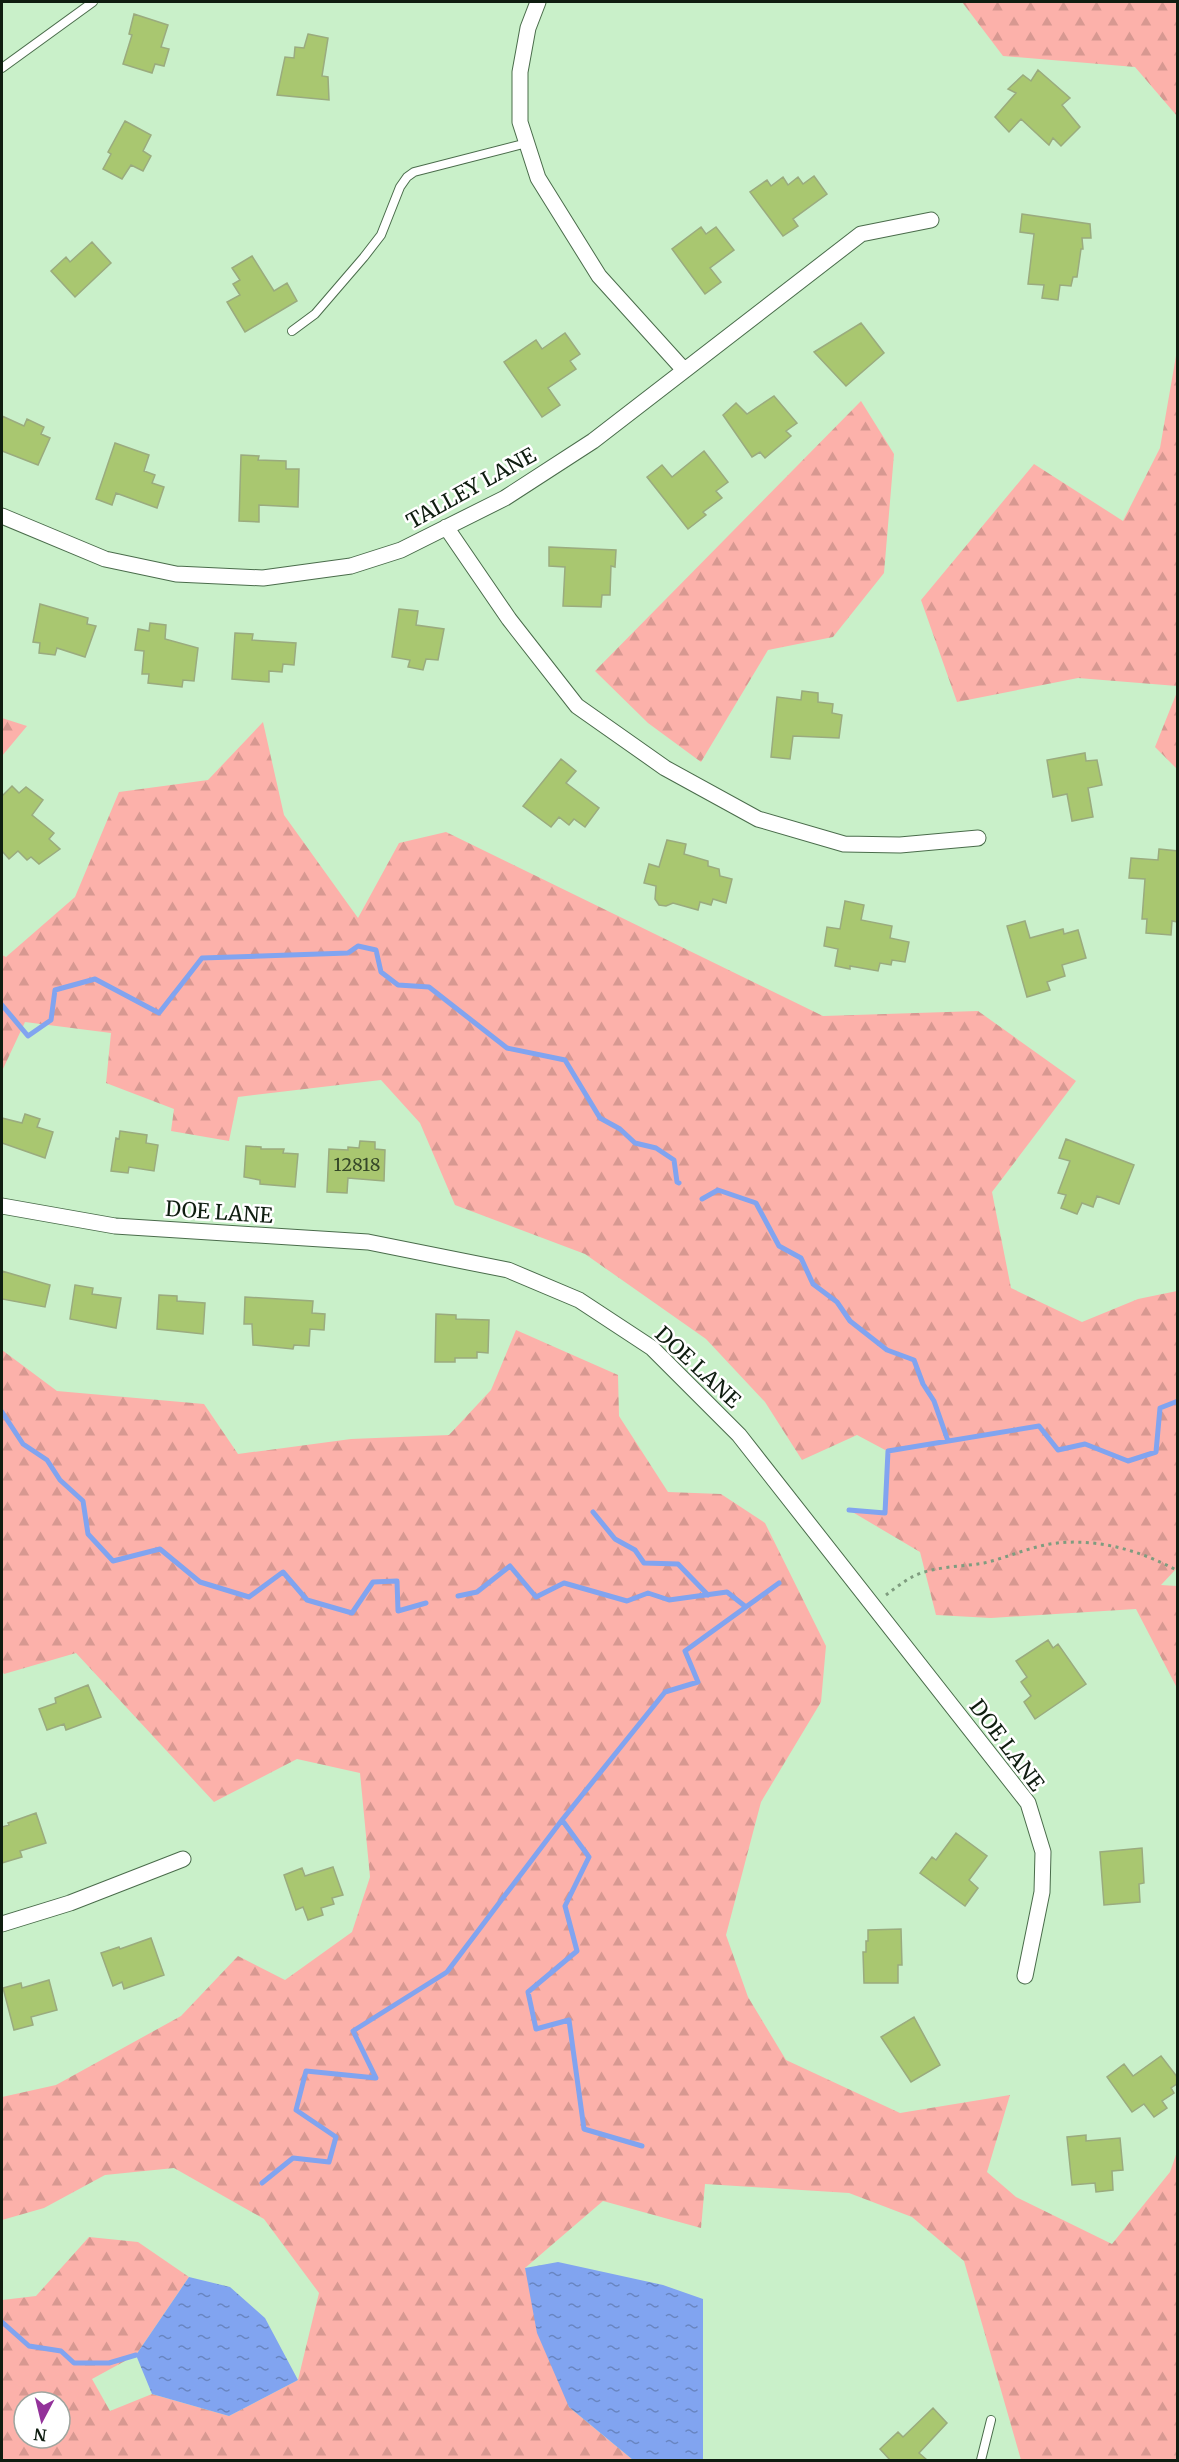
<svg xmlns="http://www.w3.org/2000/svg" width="1179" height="2462" font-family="Merriweather,serif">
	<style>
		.forest { fill: url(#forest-firs); fill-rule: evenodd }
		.water { fill: url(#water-ripples) }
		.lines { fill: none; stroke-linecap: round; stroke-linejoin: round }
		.stream { stroke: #81a4f0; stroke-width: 5 }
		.building { fill: #a9c770; stroke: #9aab7e; stroke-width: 1.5 }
		.lane-casing { stroke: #4a6c4b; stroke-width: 10 }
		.street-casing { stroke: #4a6c4b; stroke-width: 17 }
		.path { stroke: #7f9c7f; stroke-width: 3; stroke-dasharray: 3 4.5; stroke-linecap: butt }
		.lane { stroke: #fff; stroke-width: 8 }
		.street { stroke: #fff; stroke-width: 15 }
		.labels { text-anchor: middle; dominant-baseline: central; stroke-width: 5; stroke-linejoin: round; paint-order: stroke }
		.number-label { font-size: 18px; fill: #364828 }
		.street-label { font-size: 21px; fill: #0f1d10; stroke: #fff }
	</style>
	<defs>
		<pattern id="forest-firs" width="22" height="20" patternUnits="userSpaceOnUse" patternTransform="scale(1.5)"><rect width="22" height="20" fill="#fcb1aa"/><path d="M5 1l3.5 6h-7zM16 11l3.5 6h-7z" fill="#d79891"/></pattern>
		<pattern id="water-ripples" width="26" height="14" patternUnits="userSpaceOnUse" patternTransform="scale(1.5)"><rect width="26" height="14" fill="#81a4f0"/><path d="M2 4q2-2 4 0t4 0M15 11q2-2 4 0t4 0" fill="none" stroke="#6885c1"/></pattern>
	</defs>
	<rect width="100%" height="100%" fill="#c9f0c9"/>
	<path class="forest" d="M962,2H1177V116L1135,67L1003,56Z
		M1177,350V686L1078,678L957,702L921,600L1034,464L1123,521L1160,448Z
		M861,401L894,454L884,573L833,637L768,650L701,762L648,723L595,671Z
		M1177,692L1178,769H1177L1155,747Z
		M2,718L27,726L2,756Z
		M263,722L284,815L358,918L399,843L446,832L823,1016L978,1011L1076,1081L992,1192L1011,1288L1082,1322L1138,1299L1177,1291V1568L1161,1585L1177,1586V1688L1136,1609L991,1618L936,1615L920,1552L849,1510L885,1513L887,1451L857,1435L802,1460L765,1402L706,1339L585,1254L455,1205L420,1123L381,1080L238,1097L229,1141L171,1131L174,1109L106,1083L111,1033L25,1022L2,1071V955L6,957L75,897L119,792L208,780Z
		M516,1330L618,1375L619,1416L668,1492L721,1494L765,1523L826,1646L821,1702L761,1802L726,1935L748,1997L786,2060L900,2113L1010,2095L987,2172L1016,2197L1112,2244L1170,2172L1177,2152V2460H1021L964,2261L912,2217L849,2193L705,2184L701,2228L603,2201L525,2268L569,2407L633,2460H2V2300L36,2296L89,2237L138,2242L189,2277L136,2355L92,2379L110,2411L152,2394L229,2416L298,2380L319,2293L264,2219L174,2168L105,2175L44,2208L2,2220V2097L56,2085L181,2016L238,1956L285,1980L352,1932L370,1877L360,1773L297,1759L214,1802L76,1653L4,1674L2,1671V1350L57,1391L204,1404L238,1454L351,1439L449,1435L491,1390ZM24,2402H60V2438H24Z"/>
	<path class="water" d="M558,2262L663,2285L703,2299V2460H633L569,2407L537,2333L525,2268Z
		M189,2277L230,2287L265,2318L298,2380L229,2416L152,2394L136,2355Z"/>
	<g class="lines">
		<path class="stream" d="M2,1005L28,1036L51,1020L55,990L95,979L159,1013L202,958L348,953L358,946L376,950L381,972L398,985L429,987L507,1048L565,1060L600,1118L620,1129L635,1143L656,1148L674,1160L677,1182L679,1183
			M702,1199L718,1190L756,1203L779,1246L801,1258L813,1284L837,1302L850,1321L887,1350L914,1360L923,1384L934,1401L948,1441
			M2,1412L23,1444L47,1460L60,1480L83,1501L88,1534L113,1561L160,1549L200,1582L249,1597L283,1572L307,1600L352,1613L373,1582L397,1581L398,1611L426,1603
			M849,1510L885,1513L888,1451L1039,1426L1058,1450L1085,1444L1128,1461L1156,1452L1160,1408L1178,1401
			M593,1512L615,1539L635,1550L644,1563L678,1564L708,1595
			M458,1596L477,1592L510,1566L536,1597L564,1583L627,1601L648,1593L669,1600L727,1592L746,1607
			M562,1820L589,1857L565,1906L577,1951L528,1992L536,2029L569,2020L584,2129L642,2146
			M262,2183L293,2158L329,2162L336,2137L296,2110L306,2071L376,2078L353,2031L447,1972L562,1820L665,1692L698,1682L685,1651L779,1583
			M2,2322L29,2346L61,2351L74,2363H109L136,2355"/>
	</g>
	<path class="building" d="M134,14L168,25L161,47L169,49L164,66L155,64L152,73L123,64L132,35L129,34Z
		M308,34L328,38L322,76L328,77L329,100L277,95L285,57L294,58L295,47L304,48Z
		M1038,70L1070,98L1062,105L1080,127L1061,146L1053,138L1049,145L1021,119L1009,132L995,117L1016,93L1008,89L1023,75L1031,81Z
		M125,121L151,135L143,151L151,156L143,171L131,165L122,179L103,169L111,154L108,152Z
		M814,176L827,194L793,219L798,226L783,236L750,192L767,180L771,186L783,177L788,185L798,177L803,184Z
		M1022,214L1090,224L1091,238H1082L1083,249H1081L1077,277H1073L1071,286L1060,285L1058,300L1042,298L1044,285L1028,284L1034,234L1020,232Z
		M701,227L706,234L716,227L734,250L710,268L721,282L705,294L672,249Z
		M92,242L111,263L75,297L51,271L66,257L70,262Z
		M252,256L274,291L287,283L297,301L245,332L227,302L240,295L233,284L240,280L232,268Z
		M861,323L884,353L846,386L814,352Z
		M565,333L580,354L570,361L576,369L548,388L560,405L542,417L504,362L536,340L542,349Z
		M774,396L797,423L786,431L791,436L765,458L760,452L752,457L723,415L736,403L747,414Z
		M2,416L24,426L27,419L44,427L41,434L50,438L38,465L2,451Z
		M115,443L149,455L144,471L155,475L152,483L164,487L157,508L116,493L112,505L96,499Z
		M704,451L728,482L716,491L722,498L703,512L706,515L688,529L647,477L662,465L672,477Z
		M241,455L259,456L258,460L286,461V469H299L298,507L259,505V522L239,521Z
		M549,547L616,550L615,567L611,566L610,595H602L601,607L563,606L565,567L549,566Z
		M40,604L88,618L87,624L96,626L85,657L57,648L55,655L39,653L40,643L33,642Z
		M399,609L418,611L416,625L444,629L438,660L426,659L423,670L408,667L410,660L392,657Z
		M150,623L166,625L165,639L198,648L194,681L183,680L182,687L148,683L149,674H142L144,651L135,650L138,629L149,631Z
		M235,633L253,634L252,640L296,643L294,665L283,664L282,672L269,671V682L232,679Z
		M802,691L818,693V702L833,704L832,713L842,715L839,738L793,736L790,759L771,757L777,697L801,700Z
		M1085,753L1086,761L1097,760L1102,785L1088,788L1093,817L1072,821L1067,794L1053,797L1047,760Z
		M561,759L576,771L566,783L599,808L585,827L574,819L569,825L559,817L551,827L523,806Z
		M12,786L19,793L26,787L43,800L32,815L54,833L49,839L60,849L39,864L31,857L27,860L18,851L9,859L2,851V796Z
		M667,840L686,844L684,854L708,861V866L719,869L720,876L732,879L726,903L713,899L711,905L700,902L698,910L673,903L666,906L659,905L655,899L656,886L644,883L649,864L659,867Z
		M1159,849L1178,851V922L1172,921L1171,935L1146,933L1147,919H1142L1145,879L1129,878L1131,858L1158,860Z
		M845,901L864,905L861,920L892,926L890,938L909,942L905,962L892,960L891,965L880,963L878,971L850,966V969L835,966L838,949L824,946L827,927L840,929Z
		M1025,921L1030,938L1063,929L1064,934L1078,930L1086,958L1062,965L1065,976L1047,982L1050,990L1027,997L1007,926Z
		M25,1114L40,1119L37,1127L53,1132L45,1158L2,1143V1118L22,1123Z
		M120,1131L147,1135L146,1143L158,1145L154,1171L129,1167L128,1173L111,1171L116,1138L119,1139Z
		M1066,1139L1134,1165L1119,1204L1097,1196L1093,1207L1082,1203L1077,1214L1061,1208L1066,1195L1058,1193L1070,1161L1059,1158Z
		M360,1141L375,1142V1149L385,1150L384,1181L348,1178L347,1193L327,1192L329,1149L348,1150V1147L359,1148Z
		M246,1146L261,1147V1149H284L283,1153L298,1154L295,1187L260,1184V1180L244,1177Z
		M2,1271L50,1285L45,1307L2,1299Z
		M75,1285L93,1288L92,1294L121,1298L116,1328L70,1319Z
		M159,1295L177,1296V1301L205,1303L203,1334L157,1329Z
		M245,1297L313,1301L312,1313L325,1314L324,1330L310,1329L309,1346L294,1345L293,1349L253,1345L252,1324H244Z
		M436,1314L456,1315V1319L489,1320L488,1353L477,1352V1358H455V1362H435Z
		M1048,1640L1053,1648L1058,1644L1086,1684L1035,1719L1024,1702L1031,1696L1021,1682L1027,1677L1016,1661Z
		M88,1685L101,1717L66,1730L64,1724L47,1730L39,1709L56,1703L55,1698Z
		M36,1813L46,1843L20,1851L22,1857L2,1863V1827L9,1825L8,1823Z
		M956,1833L987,1856L969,1880L978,1888L965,1906L920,1873L932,1857L936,1860Z
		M1142,1848L1144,1883L1139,1884L1140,1902L1104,1905L1100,1852Z
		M333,1867L343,1895L332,1898L334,1904L321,1908L323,1915L308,1920L303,1907L296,1910L284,1875L302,1868L305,1876Z
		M901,1929L902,1965H898V1983H864L863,1952H866V1941H868V1930Z
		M151,1938L164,1975L124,1989L122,1982L113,1986L101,1953L119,1947L120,1949Z
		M49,1980L57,2010L31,2017L33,2025L14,2030L3,1988L21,1983L22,1988Z
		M914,2017L940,2065L911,2082L881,2037Z
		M1161,2056L1178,2078V2083L1171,2088L1174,2093L1162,2101L1167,2108L1154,2117L1144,2104L1132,2112L1107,2077L1124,2064L1133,2076Z
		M1086,2135V2141L1120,2138L1123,2170L1112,2171L1113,2190L1096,2192L1095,2183L1072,2185L1067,2137Z
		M933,2408L947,2423L919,2453L927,2460H890L880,2449L898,2432L903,2437Z"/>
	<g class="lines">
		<g class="lane-casing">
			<path id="lane" d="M2,68L93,2
				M292,331L315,314L364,257L381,235L400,187L407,177L414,172L527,143
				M981,2460L991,2420"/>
		</g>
		<g class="street-casing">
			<path id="street" d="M538,2L528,28L520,72V122L538,178L599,276L684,370
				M2,516L105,559L176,574L263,578L351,566L401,550L505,498L593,441L861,234L931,220
				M446,527L509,619L577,706L665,768L758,819L844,844L900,845L978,838
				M2,1206L115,1226L368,1242L508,1270L579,1300L652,1348L739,1435L1028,1803L1043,1852L1042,1892L1025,1976
				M2,1924L70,1903L183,1859"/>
		</g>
		<path class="path" d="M886,1595C894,1589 903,1582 912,1577C933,1566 961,1567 984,1563C1006,1558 1027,1548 1050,1544C1094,1537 1140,1550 1178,1571"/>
		<use href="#lane" class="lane"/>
		<use href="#street" class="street"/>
	</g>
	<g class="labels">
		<g class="number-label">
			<text x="357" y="1164">12818</text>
		</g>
		<g class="street-label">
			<text transform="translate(471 488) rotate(-29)">TALLEY LANE</text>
			<text transform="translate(219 1212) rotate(4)">DOE LANE</text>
			<text transform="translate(698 1367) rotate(43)">DOE LANE</text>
			<text transform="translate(1007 1745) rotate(53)">DOE LANE</text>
		</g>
	</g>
	<rect width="1179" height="2462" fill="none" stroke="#0f1d10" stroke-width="6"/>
	<g transform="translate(42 2420) rotate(187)"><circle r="28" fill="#ffffff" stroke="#9fa59f" stroke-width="1.5"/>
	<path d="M0-4.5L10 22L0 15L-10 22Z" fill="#93329a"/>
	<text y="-9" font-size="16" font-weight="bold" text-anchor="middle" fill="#0f1d10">N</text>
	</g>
</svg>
